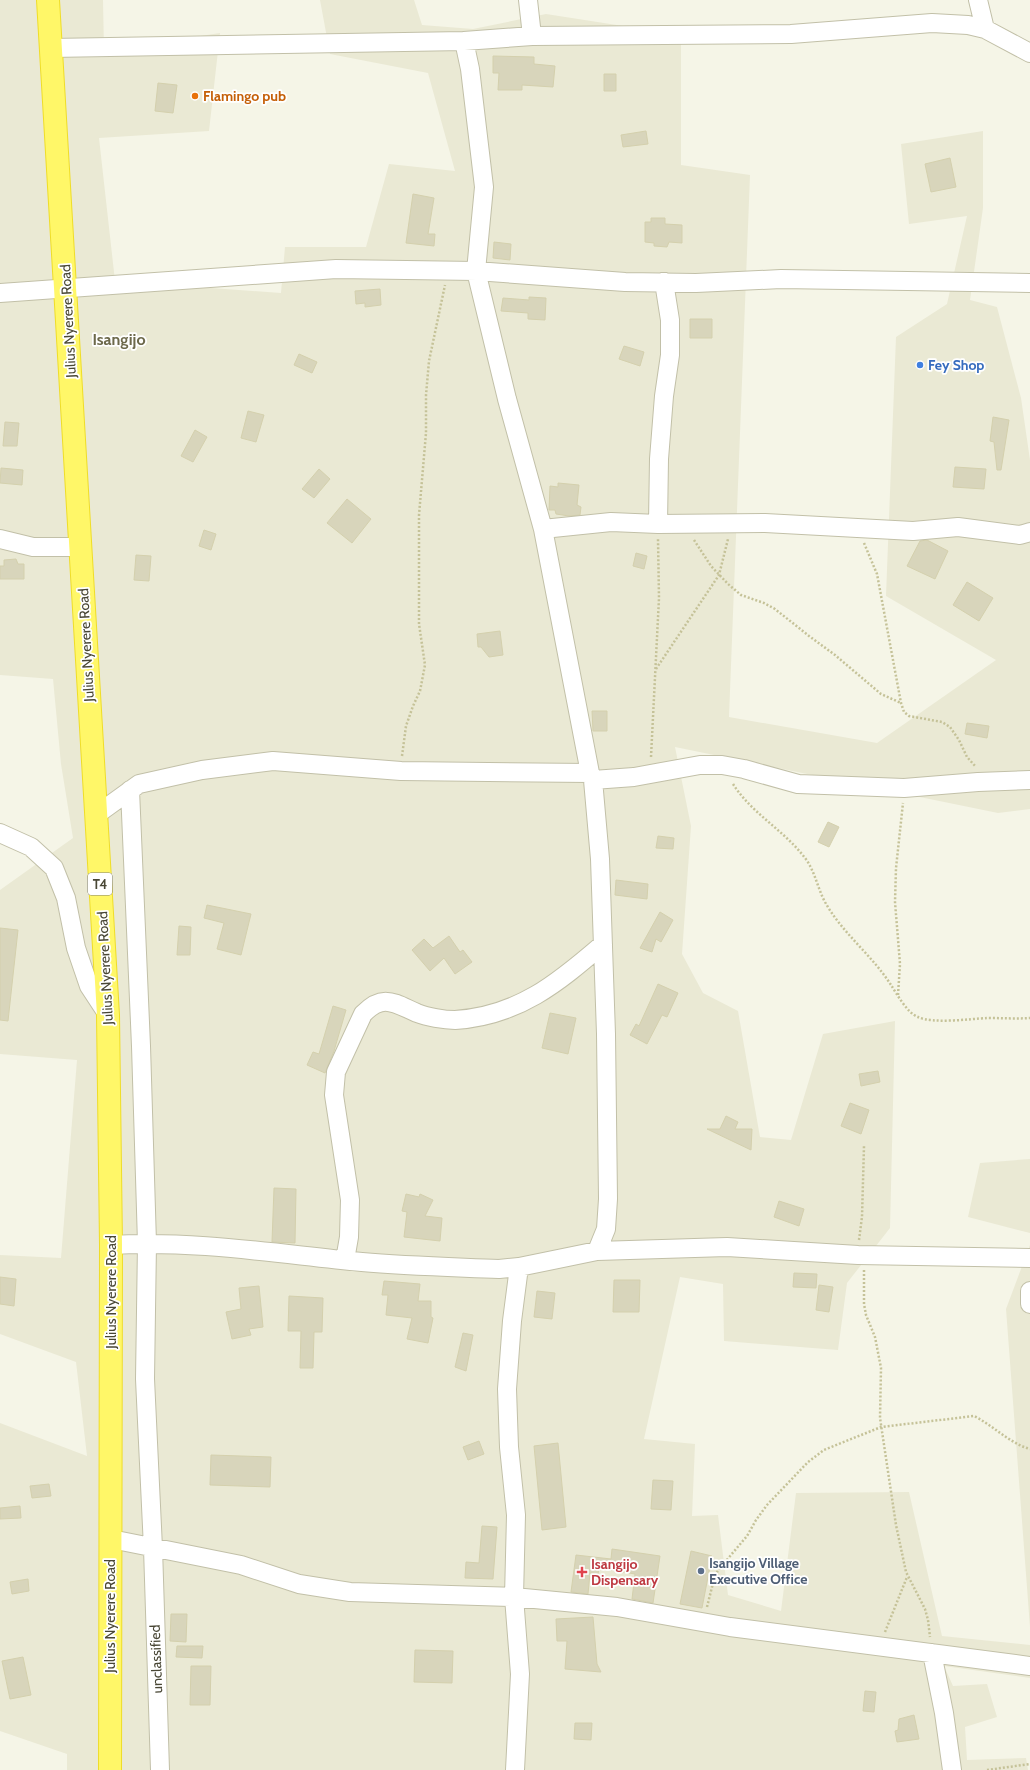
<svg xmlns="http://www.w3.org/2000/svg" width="1030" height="1770" font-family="Cabin,sans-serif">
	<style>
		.residential { fill: #eae9d4 }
		.building { fill: #d8d5bb; stroke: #d4d0ad }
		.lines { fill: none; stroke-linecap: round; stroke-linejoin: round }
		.minor-casing { stroke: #c2c0a8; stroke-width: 20 }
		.highway-casing { stroke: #efdd28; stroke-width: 24 }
		.path { stroke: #c5c298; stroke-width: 2.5; stroke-dasharray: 2 2; stroke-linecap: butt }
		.minor { stroke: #fff; stroke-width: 18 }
		.highway { stroke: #fff768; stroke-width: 22 }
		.food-dot { fill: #e8710a; stroke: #fff; stroke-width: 1.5 }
		.shop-dot { fill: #3f7fe0; stroke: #fff; stroke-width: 1.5 }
		.service-dot { fill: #5c6f8a; stroke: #fff; stroke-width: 1.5 }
		.health-dot { fill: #e0444e; stroke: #fff; stroke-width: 1.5 }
		.labels { text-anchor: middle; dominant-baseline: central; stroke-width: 3.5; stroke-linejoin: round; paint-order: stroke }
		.shield { fill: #fff; stroke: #807e72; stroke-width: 1 }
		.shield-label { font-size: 13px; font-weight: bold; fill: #494735 }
		.food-label { font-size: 14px; font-weight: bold; fill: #c56008; stroke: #fff; text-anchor: start }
		.street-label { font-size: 14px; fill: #494735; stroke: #fff }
		.shop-label { font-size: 14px; font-weight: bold; fill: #366cbe; stroke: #fff; text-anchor: start }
		.service-label { font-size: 14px; font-weight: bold; fill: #4e5e75; stroke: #fff; text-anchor: start }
		.health-label { font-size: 14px; font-weight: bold; fill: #be3a42; stroke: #fff; text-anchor: start }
		.quarter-label { font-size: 16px; font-weight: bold; fill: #6d694b; stroke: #fff }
	</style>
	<rect width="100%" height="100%" fill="#f5f5e7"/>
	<path class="residential" d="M0,0H103L104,51L220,33L209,131L99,138L115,281L281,293L285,247H366L389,164L455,171L428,73L330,54L320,0H414L422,25L473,29L546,14L681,35V165L750,175L729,717L877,743L996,660L886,596L896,337L947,304L967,216L909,224L901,144L983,131V208L970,300L997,307L1021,398L1030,460V809L998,813L675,747L691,826L682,954L703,993L738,1011L760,1137L791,1140L823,1034L895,1021L890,1228L847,1283L838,1350L724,1341L723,1284L680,1277L644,1439L695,1444L692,1516L718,1515L728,1595L781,1611L796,1493L909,1492L942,1636L1030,1645V1678L944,1666L953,1686L987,1684L997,1717L965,1727L967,1760L1026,1758L1028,1770H67V1754L0,1731V1423L87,1456L76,1362L0,1334V1255L61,1258L77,1060L0,1054V890L73,838L61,764L53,679L0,675Z
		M1030,1159V1233L968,1217L980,1163Z
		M1030,1245V1627L1006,1309Z"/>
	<path class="building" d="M493,56L534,57V64L555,66L553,87L522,85V90H498L499,73H493Z
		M604,74H616V91H604Z
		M158,83L177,85L173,113L155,111Z
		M646,131L648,144L623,147L621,135Z
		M950,158L956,187L931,192L925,164Z
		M413,194L434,198L428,234H435L434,246L406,243Z
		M651,218H665V224L682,225V243L669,242L667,247L654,246V243L645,242V222H651Z
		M494,242L511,244L510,260L493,258Z
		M380,289L381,305L365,307V303L356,304L355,291Z
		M529,297L546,298L545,320L528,319V313L501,311L503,298L529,300Z
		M690,319H712V338H690Z
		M624,346L644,352L640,366L619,359Z
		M299,354L317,362L312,373L294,365Z
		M248,411L264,415L256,442L241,438Z
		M993,417L1009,420L1001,470H997L994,442L990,441Z
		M5,422L19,423L17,446H3Z
		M195,430L207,437L193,462L181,456Z
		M955,467L986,469L984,489L953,487Z
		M1,468L23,470L22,485L0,483Z
		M319,469L330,479L314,498L302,489Z
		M558,483L579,485L577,505L581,507L580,515L569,516L556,514L555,510H549L550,486L558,487Z
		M347,499L371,519L352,543L327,523Z
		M204,530L216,534L211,550L199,546Z
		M927,540L948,551L935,579L907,566L920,541Z
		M636,553L647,556L644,569L633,566Z
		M136,555L151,556L149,581L134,580Z
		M16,559L18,564H24V579H0V566H4V560Z
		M967,582L993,598L979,621L953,605Z
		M500,631L503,655L489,657L481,647H478L477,634Z
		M592,711H607V731H593Z
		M967,723L989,726L987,738L965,734Z
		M828,822L839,827L829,847L818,842Z
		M658,836L674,838L673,849L656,848Z
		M616,880L648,884L647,899L615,895Z
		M207,905L251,914L241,955L217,949L224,923L204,918Z
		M660,912L673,920L661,942L656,939L652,952L640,948Z
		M179,926L191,927L190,955H177Z
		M0,928L18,930L8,1021L0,1020Z
		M449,936L460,952L463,950L472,962L455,974L444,958L430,971L412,950L424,939L433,948Z
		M658,984L678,993L667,1017L662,1015L647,1044L630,1035L636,1024L639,1026Z
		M333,1006L346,1010L334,1051L325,1073L307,1065L313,1052L319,1054Z
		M550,1013L576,1018L568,1054L542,1048Z
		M878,1071L880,1082L861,1086L859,1074Z
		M850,1103L869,1110L861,1134L841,1126Z
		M726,1116L738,1122L735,1129H752L751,1150L707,1129H720Z
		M274,1188L296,1189L295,1243L272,1242Z
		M406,1194L419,1197L420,1194L433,1200L425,1216L442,1218L440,1241L404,1237L407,1212L402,1211Z
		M779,1201L804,1209L799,1226L774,1217Z
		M794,1273L817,1274L816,1288L793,1287Z
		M0,1277L16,1279L14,1306L0,1304Z
		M614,1280H640L639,1312H613Z
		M384,1281L420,1284L418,1301H431V1317L433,1318L428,1343L407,1339L412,1318L386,1315L388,1295H382Z
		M819,1285L833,1287L829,1312L816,1310Z
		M259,1286L263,1327L249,1329L251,1335L232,1339L226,1312L241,1309L239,1288Z
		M537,1291L555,1293L552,1319L534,1317Z
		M289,1296L323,1298L322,1332H314L313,1368H300L301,1331H288Z
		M463,1333L473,1335L466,1371L455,1367Z
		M479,1441L484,1454L468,1460L463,1447Z
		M558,1443L566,1527L542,1530L534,1446Z
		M211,1455L271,1457L270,1487L210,1485Z
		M653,1480L673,1481L671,1510L651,1509Z
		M49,1484L51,1496L32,1498L30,1486Z
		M20,1506L21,1518L0,1519V1508Z
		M482,1526L497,1527L493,1579L465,1578L466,1562L479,1563Z
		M612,1549L660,1556L653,1603L632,1599L635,1574L599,1568L598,1574L590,1573L588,1594L571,1592L576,1555L611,1559Z
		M691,1551L712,1556L702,1608L680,1604Z
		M28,1579L29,1591L12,1594L10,1582Z
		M171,1614H187L186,1642L170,1641Z
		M593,1617L597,1664L601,1672L565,1669L567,1641H557L556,1619Z
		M177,1646H203L202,1658L176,1657Z
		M415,1650L453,1651L452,1683L414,1682Z
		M23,1657L31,1695L10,1699L2,1661Z
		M191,1666H211L210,1705H190Z
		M865,1691L876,1692L874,1712L863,1711Z
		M914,1715L919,1739L897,1742L895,1731L898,1730L899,1719Z
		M575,1723H592L591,1740L574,1739Z"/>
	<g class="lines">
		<g class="minor-casing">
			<path id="minor" d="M528,0L532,36
				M978,0L985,29
				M51,48L464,41
				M0,293L336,269L476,271L625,282L696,283L781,279L1030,283
				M658,524L659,459L664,396L670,355V320L664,282
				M543,529L611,522L658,524L765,523L913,531L958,527L1020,535L1030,532
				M0,539L33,547H81
				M593,780L634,777L700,765H722L744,769L798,784L904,788L978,782L1030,780
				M130,790L141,1046L147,1243L145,1379L153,1548L160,1770
				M96,815L139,784L202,770L273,761L401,771L590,773
				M0,833L31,847L54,868L66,898L76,948L89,986L108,1015
				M111,1245C195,1240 278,1254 362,1262C407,1266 453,1267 499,1269L519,1267
				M597,1251L606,1229L608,1199L606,1034L600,859L593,780L590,773L543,529L507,399L476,271L484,187L470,69L464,41L532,36L791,34L932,23L968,25L985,29L1030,53
				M345,1260L349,1237L350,1200L334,1095L336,1072L363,1014C383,993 394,1003 417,1013C427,1017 444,1020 455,1020C518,1016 558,983 603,944
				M1030,1291V1304
				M111,1539L241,1565L299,1584L350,1592L514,1597L617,1607L730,1627L1030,1666
				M932,1653L944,1713L952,1770
				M515,1770L520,1674L514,1597L516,1515L509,1447L507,1389L512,1321L519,1267L597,1251L727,1247L858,1255L1030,1258"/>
		</g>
		<g class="highway-casing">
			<path id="highway" d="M48,0L108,1015L111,1245L110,1770"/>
		</g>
		<path class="path" d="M694,540L711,566L728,584L741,595L764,603L775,609L809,636L835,655L881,694L901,703
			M864,543L877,574L901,703L904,712L909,716L942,722L950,727L959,740L967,757L976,767
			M656,669L719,575L728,539
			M402,756L406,726L413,706L420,691L425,665L419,624V515L426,433V395L429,361L445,285
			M651,757L659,598L658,539
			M733,784C752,814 784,830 805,858C815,871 817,887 825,902C842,933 872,955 891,985C897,994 907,1013 918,1017C933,1024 970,1019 987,1018C1002,1018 1016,1019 1030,1018
			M898,995L900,964L895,902L896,868L903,803
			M859,1240L862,1217L864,1146
			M864,1270V1304L866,1315L875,1337L881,1368L880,1418L896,1525L906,1572L925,1609L928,1620L930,1637
			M707,1607L715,1575L720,1568L747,1536L756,1520L767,1505L808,1462L824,1450L881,1427L974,1416C994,1426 1009,1443 1030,1449
			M885,1632L907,1577
			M987,1770L1030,1764"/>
		<use href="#minor" class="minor"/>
		<use href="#highway" class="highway"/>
	</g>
	<circle class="food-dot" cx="195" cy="96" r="4"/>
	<circle class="shop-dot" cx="920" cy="365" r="4"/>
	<circle class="service-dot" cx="701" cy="1571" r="4"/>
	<path class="health-dot" d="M580 1566h4v4h4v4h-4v4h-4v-4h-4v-4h4z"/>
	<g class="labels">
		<rect class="shield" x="88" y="873" width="24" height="22" rx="3"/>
		<g class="shield-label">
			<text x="100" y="884">T4</text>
		</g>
		<g class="food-label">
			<text x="203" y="96">Flamingo pub</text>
		</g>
		<g class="street-label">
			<text transform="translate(68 321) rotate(-93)">Julius Nyerere Road</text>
			<text transform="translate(86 645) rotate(-93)">Julius Nyerere Road</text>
			<text transform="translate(105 968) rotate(-93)">Julius Nyerere Road</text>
			<text transform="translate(111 1292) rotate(-90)">Julius Nyerere Road</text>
			<text transform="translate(110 1616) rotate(-90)">Julius Nyerere Road</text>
			<text transform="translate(156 1659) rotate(-92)">unclassified</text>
		</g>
		<g class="shop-label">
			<text x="928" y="365">Fey Shop</text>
		</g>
		<g class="service-label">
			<text x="709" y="1563">Isangijo Village<tspan x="709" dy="16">Executive Office</tspan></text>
		</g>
		<g class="health-label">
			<text x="591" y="1564">Isangijo<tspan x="591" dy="16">Dispensary</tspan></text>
		</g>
		<g class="quarter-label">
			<text x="119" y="339">Isangijo</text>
		</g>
	</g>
</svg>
